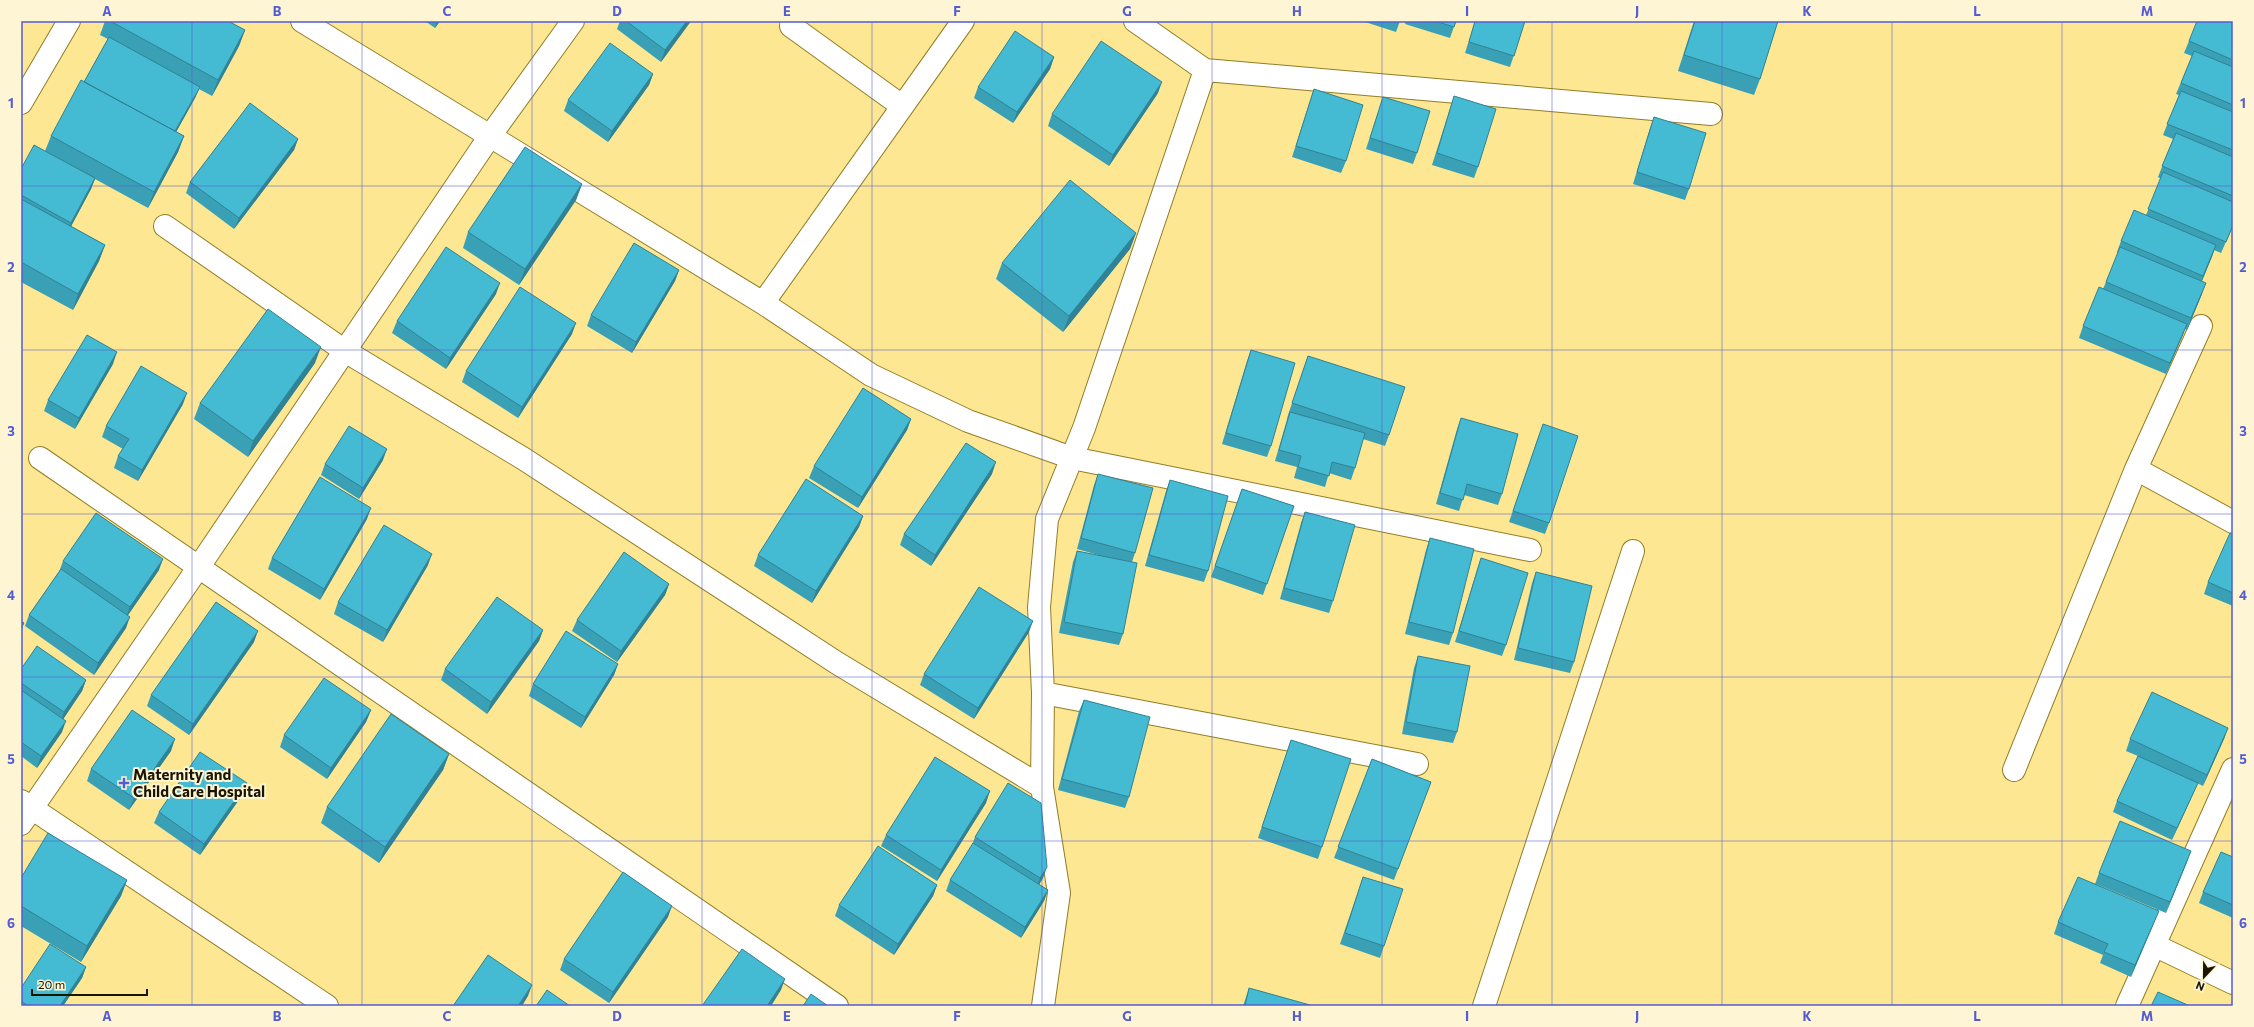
<svg xmlns="http://www.w3.org/2000/svg" width="2254" height="1027" font-family="Commissioner,sans-serif">
	<style>
		.lines { fill: none; stroke-linecap: round; stroke-linejoin: round }
		.minor-casing { stroke: #927d25; stroke-width: 24 }
		.minor { stroke: #fff; stroke-width: 22 }
		.wall { fill: #3aa0b5 }
		.shaded-wall { fill: #308294 }
		.building { fill: #44bad3; stroke: #308294 }
		.grid { fill: none; stroke: #535cd2; stroke-width: 1; stroke-opacity: 0.55 }
		.poi-dot { fill: #535cd2; stroke: #fdf5d4; stroke-width: 1.5 }
		.labels { text-anchor: middle; dominant-baseline: central; stroke-width: 4; stroke-linejoin: round; paint-order: stroke }
		.poi-label { font-size: 15px; font-weight: bold; fill: #1b1500; stroke: #fdf5d4; text-anchor: start }
		.neatline { fill: none; stroke: #535cd2; stroke-width: 1.5 }
		.grid-label { font-size: 13px; text-anchor: middle; font-weight: bold; fill: #535cd2 }
	</style>
	<rect width="100%" height="100%" fill="#fde792"/>
	<g class="lines">
		<g class="minor-casing">
			<path id="minor" d="M302,21L763,303L963,21
				M791,26L902,106
				M1205,70L1711,114
				M21,103L69,21
				M165,226L345,351L524,459L837,663L1042,787
				M763,303L871,375L968,421L1072,458L1530,550
				M40,458L837,1006
				M2136,469L2233,522
				M1043,693L1417,764
				M2014,770L2136,469L2201,326
				M21,801L327,1006
				M21,824L198,568L490,136L573,21
				M2154,945L2233,983
				M1043,1006L1059,893L1042,787L1043,693L1039,607L1047,519L1084,428L1205,70L1135,21
				M1484,1006L1633,551
				M2127,1006L2233,769"/>
		</g>
		<use href="#minor" class="minor"/>
	</g>
	<path class="wall" d="M105,21H228L245,30L239,46L212,96L199,89L195,98L176,132L184,136L178,152L148,208L95,179L91,189L71,226L105,245L99,261L73,310L21,282V169L45,151L51,136L84,82L108,39L100,35Z
		M425,21H440L435,28Z
		M620,21H691L661,62L617,29Z
		M1362,21H1400L1396,32Z
		M1406,21H1456L1450,38L1405,24Z
		M1475,21H1525L1510,67L1465,53Z
		M1694,21H1778L1760,79L1754,95L1678,71Z
		M2233,21V226L2221,253L2214,250L2202,281V294L2187,330L2185,329L2166,374L2079,338L2083,326L2103,289L2118,253L2117,252L2121,241L2146,215L2161,179L2158,177L2173,139L2163,135L2179,95L2176,94L2192,56L2184,53L2189,41Z
		M1054,57L1050,69L1013,123L974,98L978,87Z
		M653,74L649,85L608,142L564,111L568,100Z
		M1314,89L1346,161L1341,173L1292,157L1310,101Z
		M1158,93L1109,166L1048,126L1052,114Z
		M1454,96L1478,167L1474,178L1432,165Z
		M1383,97L1417,153L1413,164L1366,149Z
		M1654,117L1689,189L1685,200L1633,184L1650,128Z
		M298,139L294,150L234,229L186,193L190,182Z
		M582,184L576,200L519,285L463,248L468,232Z
		M1136,233L1130,249L1063,332L996,279L1002,263Z
		M679,270L675,281L632,353L587,326L591,315Z
		M496,294L446,369L392,333L397,321Z
		M572,334L518,418L462,382L466,371Z
		M1251,350L1271,446L1267,457L1222,444L1247,361Z
		M1308,356L1389,435L1385,446L1363,439L1355,468L1351,480L1329,473L1325,487L1294,478L1297,467L1275,461L1286,423L1288,415Z
		M315,363L248,457L194,419L200,403Z
		M113,364L75,429L44,411L48,400Z
		M183,404L138,481L114,468L118,456L123,449L102,437L106,426Z
		M1461,418L1502,494L1498,505L1464,495L1459,511L1436,504L1457,429Z
		M911,419L907,430L858,508L809,478L814,466Z
		M1539,435L1549,523L1545,534L1509,522Z
		M383,460L359,499L321,475L325,464Z
		M992,474L931,566L900,545L904,534Z
		M1098,474L1135,553L1132,562L1123,634L1119,645L1059,633L1073,562L1077,551L1102,556L1077,549L1094,485Z
		M1170,480L1208,571L1204,582L1145,566L1166,491Z
		M1242,489L1294,506L1263,595L1211,577Z
		M1305,512L1333,601L1329,613L1280,599L1301,523Z
		M863,516L859,527L812,603L754,566L758,555Z
		M367,519L320,600L268,569L272,558Z
		M2233,534V606L2204,594L2208,582Z
		M1430,538L1453,633L1449,645L1405,634L1426,550Z
		M1481,558L1506,645L1502,656L1455,642L1477,570Z
		M63,561L159,570L128,615L126,628L94,675L25,626L29,615L59,572Z
		M428,565L383,642L334,614L338,602Z
		M1536,572L1574,662L1570,673L1514,660L1532,583Z
		M669,584L665,595L617,662L572,631L577,620Z
		M543,630L539,641L487,714L441,680L445,669Z
		M1029,632L974,719L920,685L924,674Z
		M254,642L189,735L147,706L151,695Z
		M1418,656L1457,732L1453,743L1402,734L1414,668Z
		M618,664L614,675L581,728L529,696L533,684Z
		M21,669L86,680L82,691L63,719L62,732L37,768L21,756Z
		M1084,700L1129,797L1125,808L1058,790L1079,711Z
		M371,710L366,722L327,779L280,747L284,735Z
		M2228,728L2224,739L2203,786L2197,783L2193,794L2172,840L2113,812L2117,801L2138,756L2126,751L2130,739Z
		M1291,740L1322,847L1318,859L1258,838Z
		M171,751L129,810L87,781L91,769Z
		M449,754L443,770L379,863L321,823L327,807Z
		M1372,759L1431,782L1394,880L1334,858Z
		M243,794L200,855L154,823L159,812Z
		M986,803L937,881L881,846L886,835Z
		M975,837L1043,878L1039,885L1048,890L1044,901L1021,938L946,891L950,880L972,845Z
		M2233,857V918L2199,903L2203,892Z
		M2187,862L2166,913L2096,884L2154,923L2131,977L2100,963L2103,955L2054,934L2058,922L2095,884L2099,873Z
		M1363,877L1384,946L1380,958L1340,944Z
		M21,878L127,880L121,896L81,962L21,926Z
		M937,885L933,896L894,955L835,916L839,905Z
		M668,917L609,1003L560,970L564,959Z
		M86,967L82,978L63,1006H21V988Z
		M1249,988L1310,1006H1243Z"/>
	<path class="shaded-wall" d="M437,21H440L435,28Z
		M687,21H691L661,62L665,50Z
		M245,30L239,46L212,96L218,80Z
		M1054,57L1050,69L1013,123L1017,112Z
		M653,74L649,85L608,142L612,131Z
		M1162,82L1158,93L1109,166L1113,155Z
		M200,87L195,98L170,143L175,132Z
		M184,136L178,152L148,208L154,192Z
		M298,139L294,150L234,229L239,218Z
		M95,178L91,189L67,234L71,223Z
		M582,184L576,200L519,285L525,269Z
		M1136,233L1130,249L1063,332L1069,316Z
		M105,245L99,261L73,310L78,294Z
		M2216,245L2212,257L2199,288L2203,276Z
		M679,270L675,281L632,353L636,342Z
		M500,283L496,294L446,369L450,358Z
		M2206,283L2202,294L2187,330L2191,318Z
		M576,323L572,334L518,418L522,407Z
		M2187,324L2183,335L2166,374L2170,363Z
		M321,347L315,363L248,457L253,441Z
		M117,352L113,364L75,429L79,418Z
		M187,393L183,404L138,481L142,470Z
		M911,419L907,430L858,508L862,497Z
		M387,449L383,460L359,499L363,488Z
		M996,462L992,474L931,566L935,555Z
		M371,508L367,519L320,600L324,589Z
		M863,516L859,527L812,603L816,591Z
		M432,554L428,565L383,642L387,630Z
		M163,559L159,570L126,618L130,607Z
		M669,584L665,595L617,662L621,651Z
		M130,617L126,628L94,675L98,663Z
		M1033,621L1029,632L974,719L978,708Z
		M24,623L21,632V627Z
		M543,630L539,641L487,714L491,702Z
		M258,631L254,642L189,735L193,724Z
		M618,664L614,675L581,728L585,717Z
		M86,680L82,691L60,724L64,712Z
		M371,710L366,722L327,779L331,768Z
		M66,721L62,732L37,768L41,756Z
		M2228,728L2224,739L2203,786L2207,775Z
		M175,739L171,751L129,810L134,798Z
		M449,754L443,770L379,863L385,847Z
		M247,783L243,794L200,855L204,844Z
		M2198,783L2193,794L2172,840L2177,828Z
		M990,791L986,803L937,881L941,870Z
		M2191,851L2187,862L2166,913L2170,902Z
		M1047,867L1043,878L1036,889L1040,878Z
		M127,880L121,896L81,962L87,946Z
		M937,885L933,896L894,955L898,944Z
		M1048,890L1044,901L1021,938L1025,927Z
		M672,906L668,917L609,1003L613,992Z
		M2159,911L2154,923L2131,977L2135,965Z
		M86,967L82,978L63,1006H60Z
		M785,979L781,990L771,1006H767Z
		M532,985L528,996L522,1006H518Z"/>
	<path class="building" d="M110,21H228L245,30L218,80Z
		M626,21H687L665,50Z
		M1435,21H1456L1454,27Z
		M1475,21H1525L1514,56L1469,42Z
		M1695,21H1778L1760,79L1684,55Z
		M2197,21H2233V60L2189,41Z
		M1015,31L1054,57L1017,112L978,87Z
		M109,37L200,87L175,131L84,82Z
		M1101,41L1162,82L1113,155L1052,114Z
		M610,43L653,74L612,131L568,100Z
		M2194,51L2233,67V105L2181,83Z
		M81,80L184,136L154,192L51,136Z
		M1314,89L1363,105L1346,161L1296,146Z
		M2181,91L2233,112V150L2167,124Z
		M1454,96L1496,109L1478,167L1437,153Z
		M1383,97L1430,111L1417,153L1370,138Z
		M250,103L298,139L239,218L190,182Z
		M1654,117L1706,133L1689,189L1637,172Z
		M2176,133L2233,157V196L2162,166Z
		M34,145L95,178L71,223L21,195V169Z
		M525,147L582,184L525,269L468,232Z
		M2163,172L2233,202V225L2226,242L2148,209Z
		M1070,180L1136,233L1069,316L1002,263Z
		M21,199L105,245L78,294L21,262Z
		M2134,210L2216,245L2203,276L2121,241Z
		M634,243L679,270L636,342L591,315Z
		M446,247L500,283L450,358L397,321Z
		M2120,247L2206,283L2191,318L2106,282Z
		M520,287L576,323L522,407L466,371Z
		M2099,287L2187,324L2170,363L2083,326Z
		M268,309L321,347L253,441L200,403Z
		M87,335L117,352L79,418L48,400Z
		M1251,350L1295,363L1271,446L1226,433Z
		M1308,356L1405,387L1389,435L1292,403Z
		M141,366L187,393L142,470L118,456L129,439L106,426Z
		M863,388L911,419L862,497L814,466Z
		M1290,412L1365,433L1355,468L1332,462L1329,476L1298,467L1301,456L1279,450Z
		M1461,418L1518,434L1502,494L1467,484L1463,500L1440,493Z
		M1543,424L1578,436L1549,523L1513,511Z
		M349,426L387,449L363,488L325,464Z
		M966,443L996,462L935,555L904,534Z
		M1098,474L1153,488L1135,553L1081,538Z
		M320,477L371,508L324,589L272,558Z
		M806,479L863,516L816,591L758,555Z
		M1170,480L1228,496L1208,571L1149,555Z
		M1242,489L1294,506L1267,584L1215,566Z
		M1305,512L1355,525L1333,601L1284,588Z
		M96,513L163,559L130,607L63,561Z
		M384,525L432,554L387,630L338,602Z
		M2230,533L2233,534V593L2208,582Z
		M1430,538L1474,549L1453,633L1409,622Z
		M1077,551L1137,563L1123,634L1064,622Z
		M624,552L669,584L621,651L577,620Z
		M1481,558L1528,573L1506,645L1459,631Z
		M61,569L130,617L98,663L29,615Z
		M1536,572L1592,586L1574,662L1518,648Z
		M979,587L1033,621L978,708L924,674Z
		M497,597L543,630L491,702L445,669Z
		M216,602L258,631L193,724L151,695Z
		M21,621L24,623L21,627Z
		M566,631L618,664L585,717L533,684Z
		M37,646L86,680L64,712L21,683V669Z
		M1418,656L1470,666L1457,732L1406,722Z
		M324,678L371,710L331,768L284,735Z
		M21,690L66,721L41,756L21,742Z
		M2152,692L2228,728L2207,775L2130,739Z
		M1084,700L1150,717L1129,797L1062,779Z
		M132,710L175,739L134,798L91,769Z
		M391,714L449,754L385,847L327,807Z
		M1291,740L1351,759L1322,847L1262,827Z
		M200,752L247,783L204,844L159,812Z
		M2138,756L2198,783L2177,828L2117,801Z
		M935,757L990,791L941,870L886,835Z
		M1372,759L1431,782L1398,869L1338,847Z
		M1008,783L1041,803L1047,867L1040,878L975,837Z
		M2120,821L2191,851L2170,902L2099,873Z
		M48,833L127,880L87,946L21,906V878Z
		M973,843L1048,890L1025,927L950,880Z
		M878,846L937,885L898,944L839,905Z
		M2221,852L2233,857V905L2203,892Z
		M623,872L672,906L613,992L564,959Z
		M1363,877L1403,889L1384,946L1345,933Z
		M2078,877L2159,911L2135,965L2104,952L2108,944L2058,922Z
		M50,944L86,967L60,1006H28L21,1001V988Z
		M742,949L785,979L767,1006H702Z
		M488,955L532,985L518,1006H453Z
		M1249,988L1310,1005V1006H1245Z
		M547,990L570,1006H536Z
		M2158,992L2190,1006H2151Z
		M811,994L828,1006H803Z"/>
	<path class="grid" d="M192,21V1006M362,21V1006M532,21V1006M702,21V1006M872,21V1006M1042,21V1006M1212,21V1006M1382,21V1006M1552,21V1006M1722,21V1006M1892,21V1006M2062,21V1006M21,186H2233M21,350H2233M21,514H2233M21,677H2233M21,841H2233"/>
	<path class="poi-dot" d="M122 777h4v4h4v4h-4v4h-4v-4h-4v-4h4z"/>
	<g class="labels">
		<g class="poi-label">
			<text x="133" y="774">Maternity and<tspan x="133" dy="17">Child Care Hospital</tspan></text>
		</g>
	</g>
	<rect width="2254" height="1027" fill="none" stroke="#fdf5d4" stroke-width="44"/>
	<g transform="translate(2204 977) rotate(202)" stroke="#fdf5d4" stroke-width="3" paint-order="stroke">
	<path d="M0-3L7 15L0 10L-7 15Z" fill="#1b1500"/>
	<text y="-6" font-size="11" font-weight="bold" text-anchor="middle" fill="#1b1500">N</text>
	</g>
	<path d="M32 989v6h115v-6" fill="none" stroke="#1b1500" stroke-width="2"/>
	<text x="38" y="989" font-size="12" fill="#1b1500" stroke="#fdf5d4" stroke-width="3" paint-order="stroke">20 m</text>
	<rect x="22" y="22" width="2210" height="983" class="neatline"/>
	<g class="grid-label">
		<text x="107" y="16">A</text>
		<text x="277" y="16">B</text>
		<text x="447" y="16">C</text>
		<text x="617" y="16">D</text>
		<text x="787" y="16">E</text>
		<text x="957" y="16">F</text>
		<text x="1127" y="16">G</text>
		<text x="1297" y="16">H</text>
		<text x="1467" y="16">I</text>
		<text x="1637" y="16">J</text>
		<text x="1807" y="16">K</text>
		<text x="1977" y="16">L</text>
		<text x="2147" y="16">M</text>
		<text x="11" y="108">1</text>
		<text x="2243" y="108">1</text>
		<text x="11" y="272">2</text>
		<text x="2243" y="272">2</text>
		<text x="11" y="436">3</text>
		<text x="2243" y="436">3</text>
		<text x="11" y="600">4</text>
		<text x="2243" y="600">4</text>
		<text x="11" y="764">5</text>
		<text x="2243" y="764">5</text>
		<text x="11" y="928">6</text>
		<text x="2243" y="928">6</text>
		<text x="107" y="1021">A</text>
		<text x="277" y="1021">B</text>
		<text x="447" y="1021">C</text>
		<text x="617" y="1021">D</text>
		<text x="787" y="1021">E</text>
		<text x="957" y="1021">F</text>
		<text x="1127" y="1021">G</text>
		<text x="1297" y="1021">H</text>
		<text x="1467" y="1021">I</text>
		<text x="1637" y="1021">J</text>
		<text x="1807" y="1021">K</text>
		<text x="1977" y="1021">L</text>
		<text x="2147" y="1021">M</text>
	</g>
</svg>
